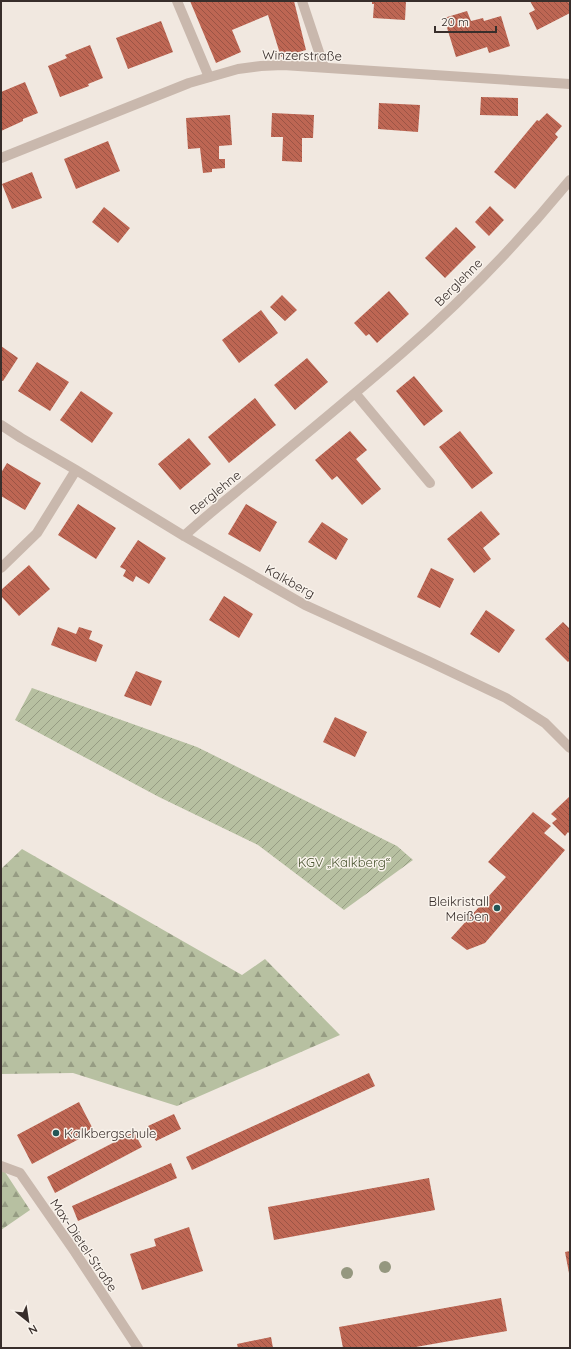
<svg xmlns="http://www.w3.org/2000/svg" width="571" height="1349" font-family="Quicksand,sans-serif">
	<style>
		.forest { fill: url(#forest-firs) }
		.garden { fill: url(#garden-furrows) }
		.building { fill: url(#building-back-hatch) }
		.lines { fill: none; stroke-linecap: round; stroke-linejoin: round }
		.service { stroke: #c9b8ad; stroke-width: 10 }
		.minor { stroke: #c9b8ad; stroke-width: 10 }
		.tree { fill: #95977f }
		.poi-dot { fill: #235656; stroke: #f9f3ec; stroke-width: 1.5 }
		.labels { text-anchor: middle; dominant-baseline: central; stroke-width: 3; stroke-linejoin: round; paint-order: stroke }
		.street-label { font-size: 13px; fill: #382e2b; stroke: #f9f3ec }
		.park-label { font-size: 13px; fill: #495430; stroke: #f9f3ec }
		.poi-label { font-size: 13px; fill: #382e2b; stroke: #f9f3ec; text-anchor: end }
	</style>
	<defs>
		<pattern id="forest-firs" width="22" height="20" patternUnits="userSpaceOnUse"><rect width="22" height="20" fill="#b7c0a1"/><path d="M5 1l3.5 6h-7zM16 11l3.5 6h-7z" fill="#969c83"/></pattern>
		<pattern id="garden-furrows" width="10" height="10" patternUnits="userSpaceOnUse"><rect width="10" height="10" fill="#b7c0a1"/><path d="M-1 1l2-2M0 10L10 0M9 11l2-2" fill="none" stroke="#969c83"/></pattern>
		<pattern id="building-back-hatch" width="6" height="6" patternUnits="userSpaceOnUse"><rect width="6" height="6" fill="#bd6653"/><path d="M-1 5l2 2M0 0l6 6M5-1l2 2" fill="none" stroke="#9b5445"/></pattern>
	</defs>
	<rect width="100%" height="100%" fill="#f1e8e0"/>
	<path class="forest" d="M22,849L242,975L265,959L340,1035L177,1106L73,1073L1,1074V869Z
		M1,1166L30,1210L1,1230Z"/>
	<path class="garden" d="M32,688L197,747L397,846L413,860L344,910L258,845L159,797L15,720Z"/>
	<path class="building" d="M190,1H294L306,50L281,57L268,15L232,30L241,52L216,63Z
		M372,1H406L405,20L373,18L374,4H372Z
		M530,1H568L570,5V13L537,30L529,13L535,10Z
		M467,11L471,21L483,18L484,21L501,16L510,46L489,53L487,47L456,57L444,18Z
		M161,21L173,52L128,69L116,38Z
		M90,45L103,78L88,84L89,86L60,97L48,66L67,58L65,55Z
		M25,82L38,113L23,119V121L1,131V92Z
		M481,97L518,98V116L480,115Z
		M379,103L420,105L418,132L378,129Z
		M272,113L314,115L313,138H302V162L282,161L283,137H271Z
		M547,113L562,126L555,134L558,137L515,189L494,172L537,120L539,121Z
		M230,115L232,145L219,146V159H225V168L212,169V172L203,173L200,148L188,149L186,118Z
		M108,141L120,171L76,189L64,159Z
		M32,172L42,198L12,209L2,184Z
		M490,206L504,220L489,236L475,222Z
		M104,207L130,228L118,243L92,222Z
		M456,227L476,247L445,278L425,258Z
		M389,291L409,314L377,343L369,334L366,336L354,323Z
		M282,295L297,310L285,321L270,307Z
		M261,310L278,333L239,363L222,340Z
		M1,346L18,358L3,381L1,380Z
		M307,358L328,382L295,410L274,385Z
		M37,362L69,382L50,411L18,391Z
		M414,376L443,411L424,426L396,391Z
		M81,391L113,413L92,443L60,420Z
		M255,398L276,425L229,463L208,437Z
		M350,431L367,450L356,459L381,489L362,505L337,476L332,480L315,460Z
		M460,431L493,473L472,489L439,447Z
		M189,438L211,464L180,490L158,464Z
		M7,463L41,483L25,510L1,496V473Z
		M78,504L116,528L96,559L58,535Z
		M246,504L277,522L260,552L228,534Z
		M481,511L500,534L483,548L491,559L474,573L447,539Z
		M322,522L348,539L336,560L308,542Z
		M138,540L166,558L149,584L136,576L133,582L123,576L126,570L120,567Z
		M29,565L50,589L19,616L1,596V590Z
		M431,568L454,579L440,608L417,597Z
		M224,596L253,614L239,638L209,620Z
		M486,610L515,630L499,653L470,634Z
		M563,622L570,629V660L568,662L545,639Z
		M58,627L76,634L79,627L92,631L89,639L103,645L96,662L51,645Z
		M136,671L162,681L151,706L124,696Z
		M335,717L367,732L355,757L323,742Z
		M570,796V834L568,832L565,836L552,823L557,819L551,814Z
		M533,812L551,826L544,833L565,850L485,943L467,950L451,938L506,877L488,862Z
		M369,1073L375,1086L192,1170L186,1157Z
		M79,1102L94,1131L32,1164L17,1135Z
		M174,1114L181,1129L156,1141L148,1126Z
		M134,1132L142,1147L55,1193L47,1177Z
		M171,1163L177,1178L78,1221L72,1206Z
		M429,1178L435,1210L274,1240L268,1207Z
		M189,1227L203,1271L142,1290L130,1254L156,1246L154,1239Z
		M570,1251V1273H569L565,1252Z
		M501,1298L507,1331L410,1348H343L339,1327Z
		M271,1337L273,1348H238L237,1344Z"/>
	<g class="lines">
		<path class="service" d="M177,1L209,77
			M302,1L324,67"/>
		<path class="minor" d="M1,158L189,83L238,69L261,66L283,65L570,84
			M355,393L430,483
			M1,425L21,438L76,470L184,536L305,605L428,661L506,698L545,723L570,748
			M184,536C210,512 238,491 265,468C311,430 357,392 402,353C462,301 519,242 570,180
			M1,568L37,533L76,470
			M1,1166L20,1173L75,1252L138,1348"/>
	</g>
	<g class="tree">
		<circle cx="385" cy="1267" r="6"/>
		<circle cx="347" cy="1273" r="6"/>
	</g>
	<g class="poi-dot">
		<circle cx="497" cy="908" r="4"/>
		<circle cx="56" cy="1133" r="4"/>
	</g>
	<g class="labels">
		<g class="street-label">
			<text transform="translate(302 55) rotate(1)">Winzerstraße</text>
			<text transform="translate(458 282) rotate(-45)">Berglehne</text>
			<text transform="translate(215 492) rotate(-39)">Berglehne</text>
			<text transform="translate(290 581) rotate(29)">Kalkberg</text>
			<text transform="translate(84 1245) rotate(56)">Max-Dietel-Straße</text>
		</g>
		<g class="park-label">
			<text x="344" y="862">KGV „Kalkberg“</text>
		</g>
		<g class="poi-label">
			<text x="489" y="901">Bleikristall<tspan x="489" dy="15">Meißen</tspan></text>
			<text x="64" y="1133" text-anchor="start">Kalkbergschule</text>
		</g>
	</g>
	<rect width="571" height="1349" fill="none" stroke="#382e2b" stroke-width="4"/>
	<g transform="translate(28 1321) rotate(150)" stroke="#f9f3ec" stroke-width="3" paint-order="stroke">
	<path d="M0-3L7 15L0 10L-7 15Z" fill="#382e2b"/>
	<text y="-6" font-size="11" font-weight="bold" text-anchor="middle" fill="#382e2b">N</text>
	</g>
	<path d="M435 26v6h61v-6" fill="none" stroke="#382e2b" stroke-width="2"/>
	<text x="441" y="26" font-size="12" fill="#382e2b" stroke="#f9f3ec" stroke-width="3" paint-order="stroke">20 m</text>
</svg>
